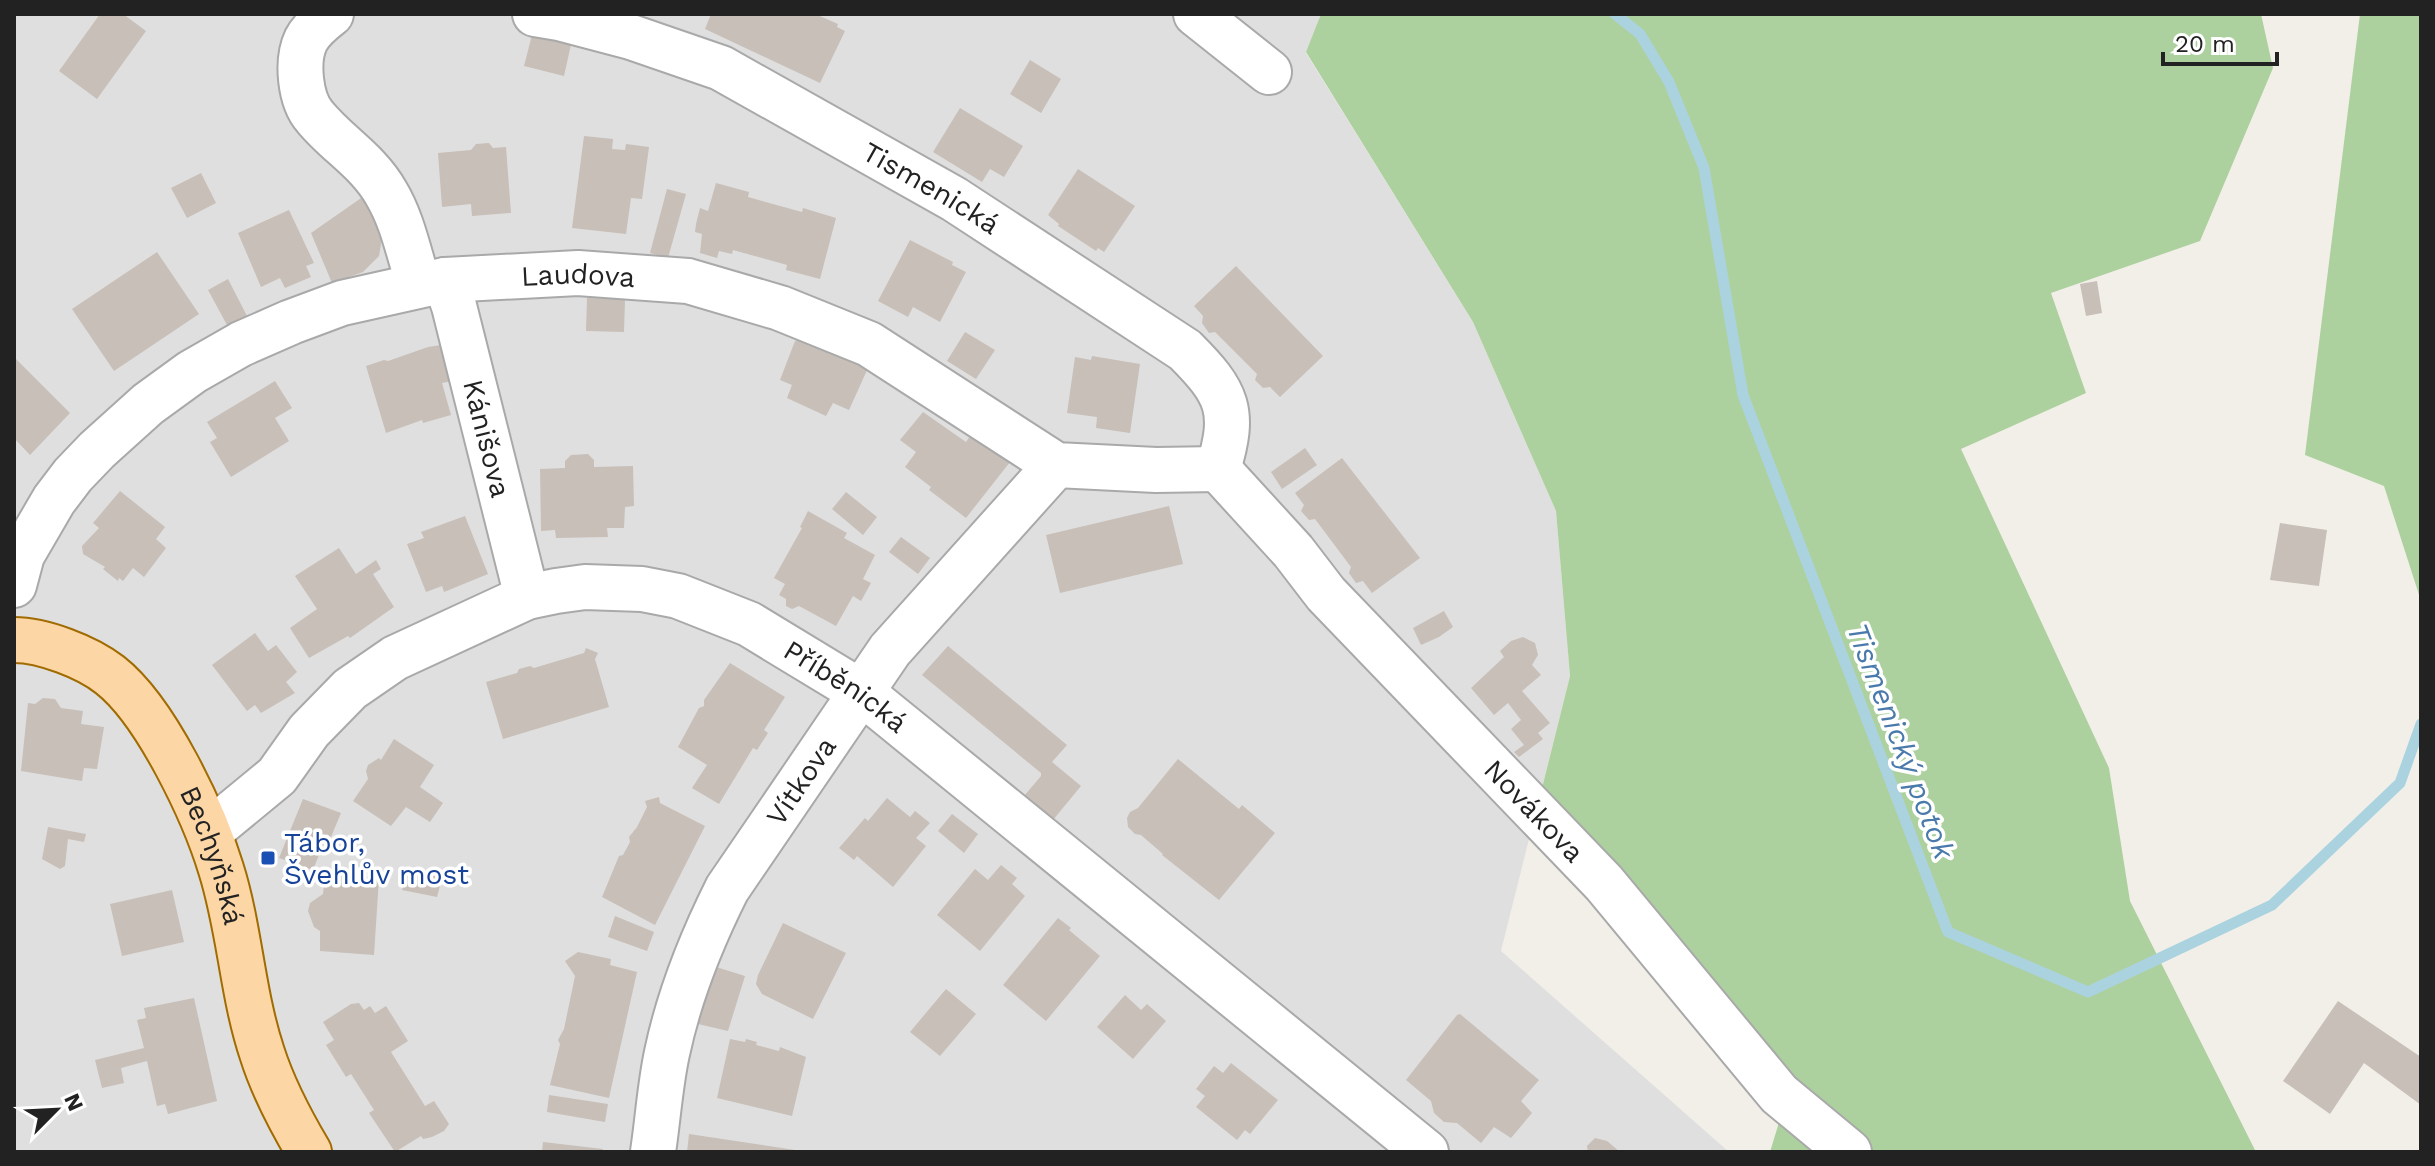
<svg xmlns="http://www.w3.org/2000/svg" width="2435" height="1166" font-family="'Work Sans',sans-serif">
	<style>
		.residential { fill: #e0dfdf }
		.forest { fill: #add19e }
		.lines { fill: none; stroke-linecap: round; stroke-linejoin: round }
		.stream { stroke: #aad3df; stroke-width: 11 }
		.building { fill: #c7bfb8 }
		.minor-casing { stroke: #a9a9a9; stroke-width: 48 }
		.major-casing { stroke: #a06b00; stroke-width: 48 }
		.minor { stroke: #fff; stroke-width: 44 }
		.major { stroke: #fcd6a4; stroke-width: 44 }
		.transit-dot { fill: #1a4fb4; stroke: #fff; stroke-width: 3 }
		.labels { text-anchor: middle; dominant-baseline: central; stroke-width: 7; stroke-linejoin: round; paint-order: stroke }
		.street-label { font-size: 28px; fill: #222; stroke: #fff }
		.transit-label { font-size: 28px; fill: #164399; stroke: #fff; text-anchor: start }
		.water-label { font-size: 30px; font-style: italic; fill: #4a7aab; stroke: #fff }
	</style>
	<rect width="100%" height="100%" fill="#f2efe9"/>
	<path class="residential" d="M14,14H1321L1306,53L1473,322L1556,511L1570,676L1501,951L1729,1152H14Z"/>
	<path class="forest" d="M1321,14H2261L2273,68L2200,241L2051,293L2086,393L1961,449L2109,768L2130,901L2256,1152H1770L1790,1086L1542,788L1570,676L1556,511L1473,322L1306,52Z
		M2360,14H2421V601L2384,486L2305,455Z"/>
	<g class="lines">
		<path class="stream" d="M1615,14L1640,34L1669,82L1704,168L1743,395L1948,932L2088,992L2272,905L2400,783L2421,724"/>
	</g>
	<path class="building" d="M100,14H123L146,31L97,99L59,71Z
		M711,14H815L838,24L837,27L845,31L820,83L705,29Z
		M533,31L572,40L564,76L524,66Z
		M1030,60L1061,79L1041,113L1010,94Z
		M960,108L1023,146L1004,177L990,169L982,182L933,152Z
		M584,136L613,139L612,149L625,150L626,144L649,147L642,199L631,198L626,234L572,228Z
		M489,143L493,148L506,147L511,213L472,216L471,204L442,207L438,153L471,150L476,144Z
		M1078,169L1135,206L1104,252L1098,248L1096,251L1058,226L1059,224L1048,215Z
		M201,173L216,203L187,218L171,188Z
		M716,183L749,192L748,197L802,212L803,208L836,218L820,279L786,270L787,265L733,250L732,254L719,251L717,258L700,253L702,234L695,232L696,224L700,208L708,211Z
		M667,189L686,194L668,258L650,253Z
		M364,196L383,233L379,256L363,272L332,283L311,233Z
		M289,210L314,263L306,266L311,277L285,288L280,278L261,287L238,233Z
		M910,240L953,262L952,265L966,272L940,322L913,307L908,317L878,301Z
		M157,252L199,314L114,371L72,309Z
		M1236,266L1323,356L1280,397L1270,387L1263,388L1255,380L1257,374L1215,332L1209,333L1202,323L1203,316L1194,306Z
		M228,279L247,316L227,325L208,290Z
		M2097,281L2102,313L2086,316L2080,284Z
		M587,298L625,299L624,332L586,331Z
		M965,332L995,350L976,379L947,361Z
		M804,338L816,346L868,368L849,410L833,403L826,416L787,398L792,385L780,380L795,341Z
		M454,343L463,379L442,383L451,415L423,423L422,420L386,433L366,366L384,360L388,361L428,347Z
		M1092,356L1140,364L1130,433L1096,428L1097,417L1067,413L1075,357L1091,360Z
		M14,357L70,413L30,455L14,438Z
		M275,381L292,408L275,418L289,441L231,477L210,442L217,438L207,422Z
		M923,412L966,442L972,433L1010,462L966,518L929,490L931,487L905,467L916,452L900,440Z
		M1305,448L1317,465L1282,489L1271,472Z
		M588,454L594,460V467L633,466L634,506L625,507L624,528H607L608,537L556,538L555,530L541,531L540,469L565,468V461L571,455Z
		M1342,458L1420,558L1372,593L1363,581L1356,583L1349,573L1351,567L1315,519L1309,520L1301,511L1304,505L1295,493Z
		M120,491L165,527L156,539L166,548L144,577L133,568L123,581L119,578L118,581L103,569L105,567L83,554L82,546L99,528L93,523Z
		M846,492L877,517L863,535L832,509Z
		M1169,506L1183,564L1060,593L1046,535Z
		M808,511L847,533L844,538L875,555L863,579L871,583L861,601L853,596L836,626L799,606L792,609L786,606V599L779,595L785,584L774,578L802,528L800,527Z
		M465,516L488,574L444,592L442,586L426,592L407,544L424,538L421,532Z
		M2280,523L2327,530L2319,586L2270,580Z
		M901,537L930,558L918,574L889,552Z
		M339,548L356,574L376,560L381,569L373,574L394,607L350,638L348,636L309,658L290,628L317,609L295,576Z
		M1444,611L1453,627L1439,637L1421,645L1413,628Z
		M255,633L268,651L276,645L297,672L286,682L295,693L261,713L255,705L247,711L212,665Z
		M1523,637L1535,643L1538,655L1532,665L1541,675L1522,691L1550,723L1538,733L1543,739L1519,757L1514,752L1524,745L1511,729L1521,720L1508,703L1494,715L1471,688L1504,657L1500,651L1511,641Z
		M948,646L1067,745L1052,762L1081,786L1053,820L1024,796L1041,776V773L922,675Z
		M586,648L598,653L595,659L609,707L503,739L486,682L517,673L519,669L530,666L534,668L584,653Z
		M730,663L785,697L764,730L768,733L757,750L753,748L719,804L692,788L707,765L678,747L699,708L704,706V700Z
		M43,698L55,699L61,708L83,711L81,724L104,727L97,769L84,768L82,781L21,771L28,703L35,704Z
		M394,739L434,765L420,787L443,803L430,822L406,807L391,826L353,801L368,779L366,771L368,765L379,758L381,760Z
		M1178,759L1239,809L1242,805L1275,833L1219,900L1162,855L1163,854L1141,835L1135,834L1128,827L1127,818L1130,812L1138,808Z
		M659,797L660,803L705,826L655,925L602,897L619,856L623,855L630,842L629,837L637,827L647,807L645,801Z
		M887,798L910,817L915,811L930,823L916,838L926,846L893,887L857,856L854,860L839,848L865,818L868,821Z
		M303,799L341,813L331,837L327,834L313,870L279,858Z
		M952,814L978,834L964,853L938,831Z
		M48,827L86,834L84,842L68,839L65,866L60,869L42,859Z
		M1001,865L1017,878L1012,884L1025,896L980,951L937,915L975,869L988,880Z
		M410,868L442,878L437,897L402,890Z
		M325,874L379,878L374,955L320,951V931L314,927L308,911L310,903L323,894Z
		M172,890L184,942L122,956L110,904Z
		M615,916L654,932L647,951L608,937Z
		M1058,918L1071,928L1069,930L1100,956L1046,1021L1003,985Z
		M783,923L846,953L813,1019L762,994L756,984L758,975Z
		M578,952L611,959L610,965L637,972L609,1098L550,1085L560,1044L558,1040L564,1029L575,976L565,961Z
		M713,966L745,976L728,1031L698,1024L702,998Z
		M946,989L976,1014L940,1056L910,1032Z
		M1125,995L1141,1010L1147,1004L1166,1021L1133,1059L1097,1027Z
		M194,998L217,1101L168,1114L165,1104L157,1106L147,1061L121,1068L124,1083L102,1088L95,1060L144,1048L137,1020L146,1018L144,1008Z
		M2338,1001L2421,1057V1105L2364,1063L2330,1114L2283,1081Z
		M359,1003L364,1010L370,1006L375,1013L386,1006L408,1041L391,1052L425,1106L434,1101L449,1124L444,1131L432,1137L423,1139L421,1136L395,1152L369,1113L374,1110L351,1074L346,1077L326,1045L334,1040L323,1022L351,1004Z
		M1460,1014L1539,1080L1521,1101L1532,1113L1511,1138L1494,1127L1481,1143L1457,1123L1444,1122L1434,1113L1431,1101L1406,1080L1457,1015Z
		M730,1039L745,1042L746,1039L757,1042L756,1045L779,1051L780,1047L806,1057L792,1116L717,1098Z
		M1231,1063L1278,1100L1250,1134L1245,1130L1237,1140L1196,1107L1205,1096L1196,1089L1214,1066L1223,1073Z
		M549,1095L608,1104L605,1122L547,1112Z
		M689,1134L795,1150V1152H687Z
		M1595,1138L1607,1141L1620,1152H1588L1587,1146Z
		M543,1142L603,1149L602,1152H542Z"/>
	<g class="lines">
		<g class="minor-casing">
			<g id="minor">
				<path d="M331,14C322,21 311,30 306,40C296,61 300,100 315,117C337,144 368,161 386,193C403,221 409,255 419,285"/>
				<path id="s1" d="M535,14L559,18L631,37L721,68L954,199L1185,350C1228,393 1236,411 1218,469"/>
				<path d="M1196,14L1269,72"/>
				<path id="s2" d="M445,280L454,306L527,597"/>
				<path id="s3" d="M1218,469L1293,551L1326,594L1604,883L1779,1094L1849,1152"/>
				<path id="s4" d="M14,585L22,555L54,500L73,475L97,450L148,404L192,372L241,344L291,322L342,303L445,280L578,273L688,281L780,308L869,344L1056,465L1156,470L1218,469"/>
				<path id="s5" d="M209,832L277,776L309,731L350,689L395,658L527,597L556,591L585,587L642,589L678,596L749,624L861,692L1426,1152"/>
				<path id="s6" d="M653,1152C658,1119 660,1085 667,1053C679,996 701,941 727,889L890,650L1056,465"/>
			</g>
		</g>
		<g class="major-casing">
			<g id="major">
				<path id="s7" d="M14,640C43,640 87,657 110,675C156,711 204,813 221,869C240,929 242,993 262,1053C273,1088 290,1120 309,1152"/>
			</g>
		</g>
		<use href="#minor" class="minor"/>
		<use href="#major" class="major"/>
	</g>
	<rect class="transit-dot" x="260" y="850" width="16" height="16" rx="4"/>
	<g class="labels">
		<g class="street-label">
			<text stroke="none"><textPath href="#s1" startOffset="436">Tismenická</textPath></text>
			<text stroke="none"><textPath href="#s4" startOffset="688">Laudova</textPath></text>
			<text stroke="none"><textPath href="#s2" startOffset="164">Kánišova</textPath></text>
			<text stroke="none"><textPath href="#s5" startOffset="746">Příběnická</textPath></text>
			<text stroke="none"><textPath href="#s6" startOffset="406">Vítkova</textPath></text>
			<text stroke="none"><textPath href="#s3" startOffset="466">Novákova</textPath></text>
			<text stroke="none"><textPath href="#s7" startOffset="314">Bechyňská</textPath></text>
		</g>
		<g class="transit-label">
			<text x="284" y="842">Tábor,<tspan x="284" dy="32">Švehlův most</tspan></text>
		</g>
		<g class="water-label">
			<text transform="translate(1901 741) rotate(69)">Tismenický potok</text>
		</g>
	</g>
	<rect width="2435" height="1166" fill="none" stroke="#222222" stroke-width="32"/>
	<g transform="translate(56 1110) rotate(66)" stroke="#ffffff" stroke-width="6" paint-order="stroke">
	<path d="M0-6L14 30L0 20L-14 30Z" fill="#222222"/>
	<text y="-12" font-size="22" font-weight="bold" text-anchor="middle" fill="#222222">N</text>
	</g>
	<path d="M2163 52v12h114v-12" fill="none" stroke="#222222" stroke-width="4"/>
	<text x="2175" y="52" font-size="24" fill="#222222" stroke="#ffffff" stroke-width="6" paint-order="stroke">20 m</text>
</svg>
